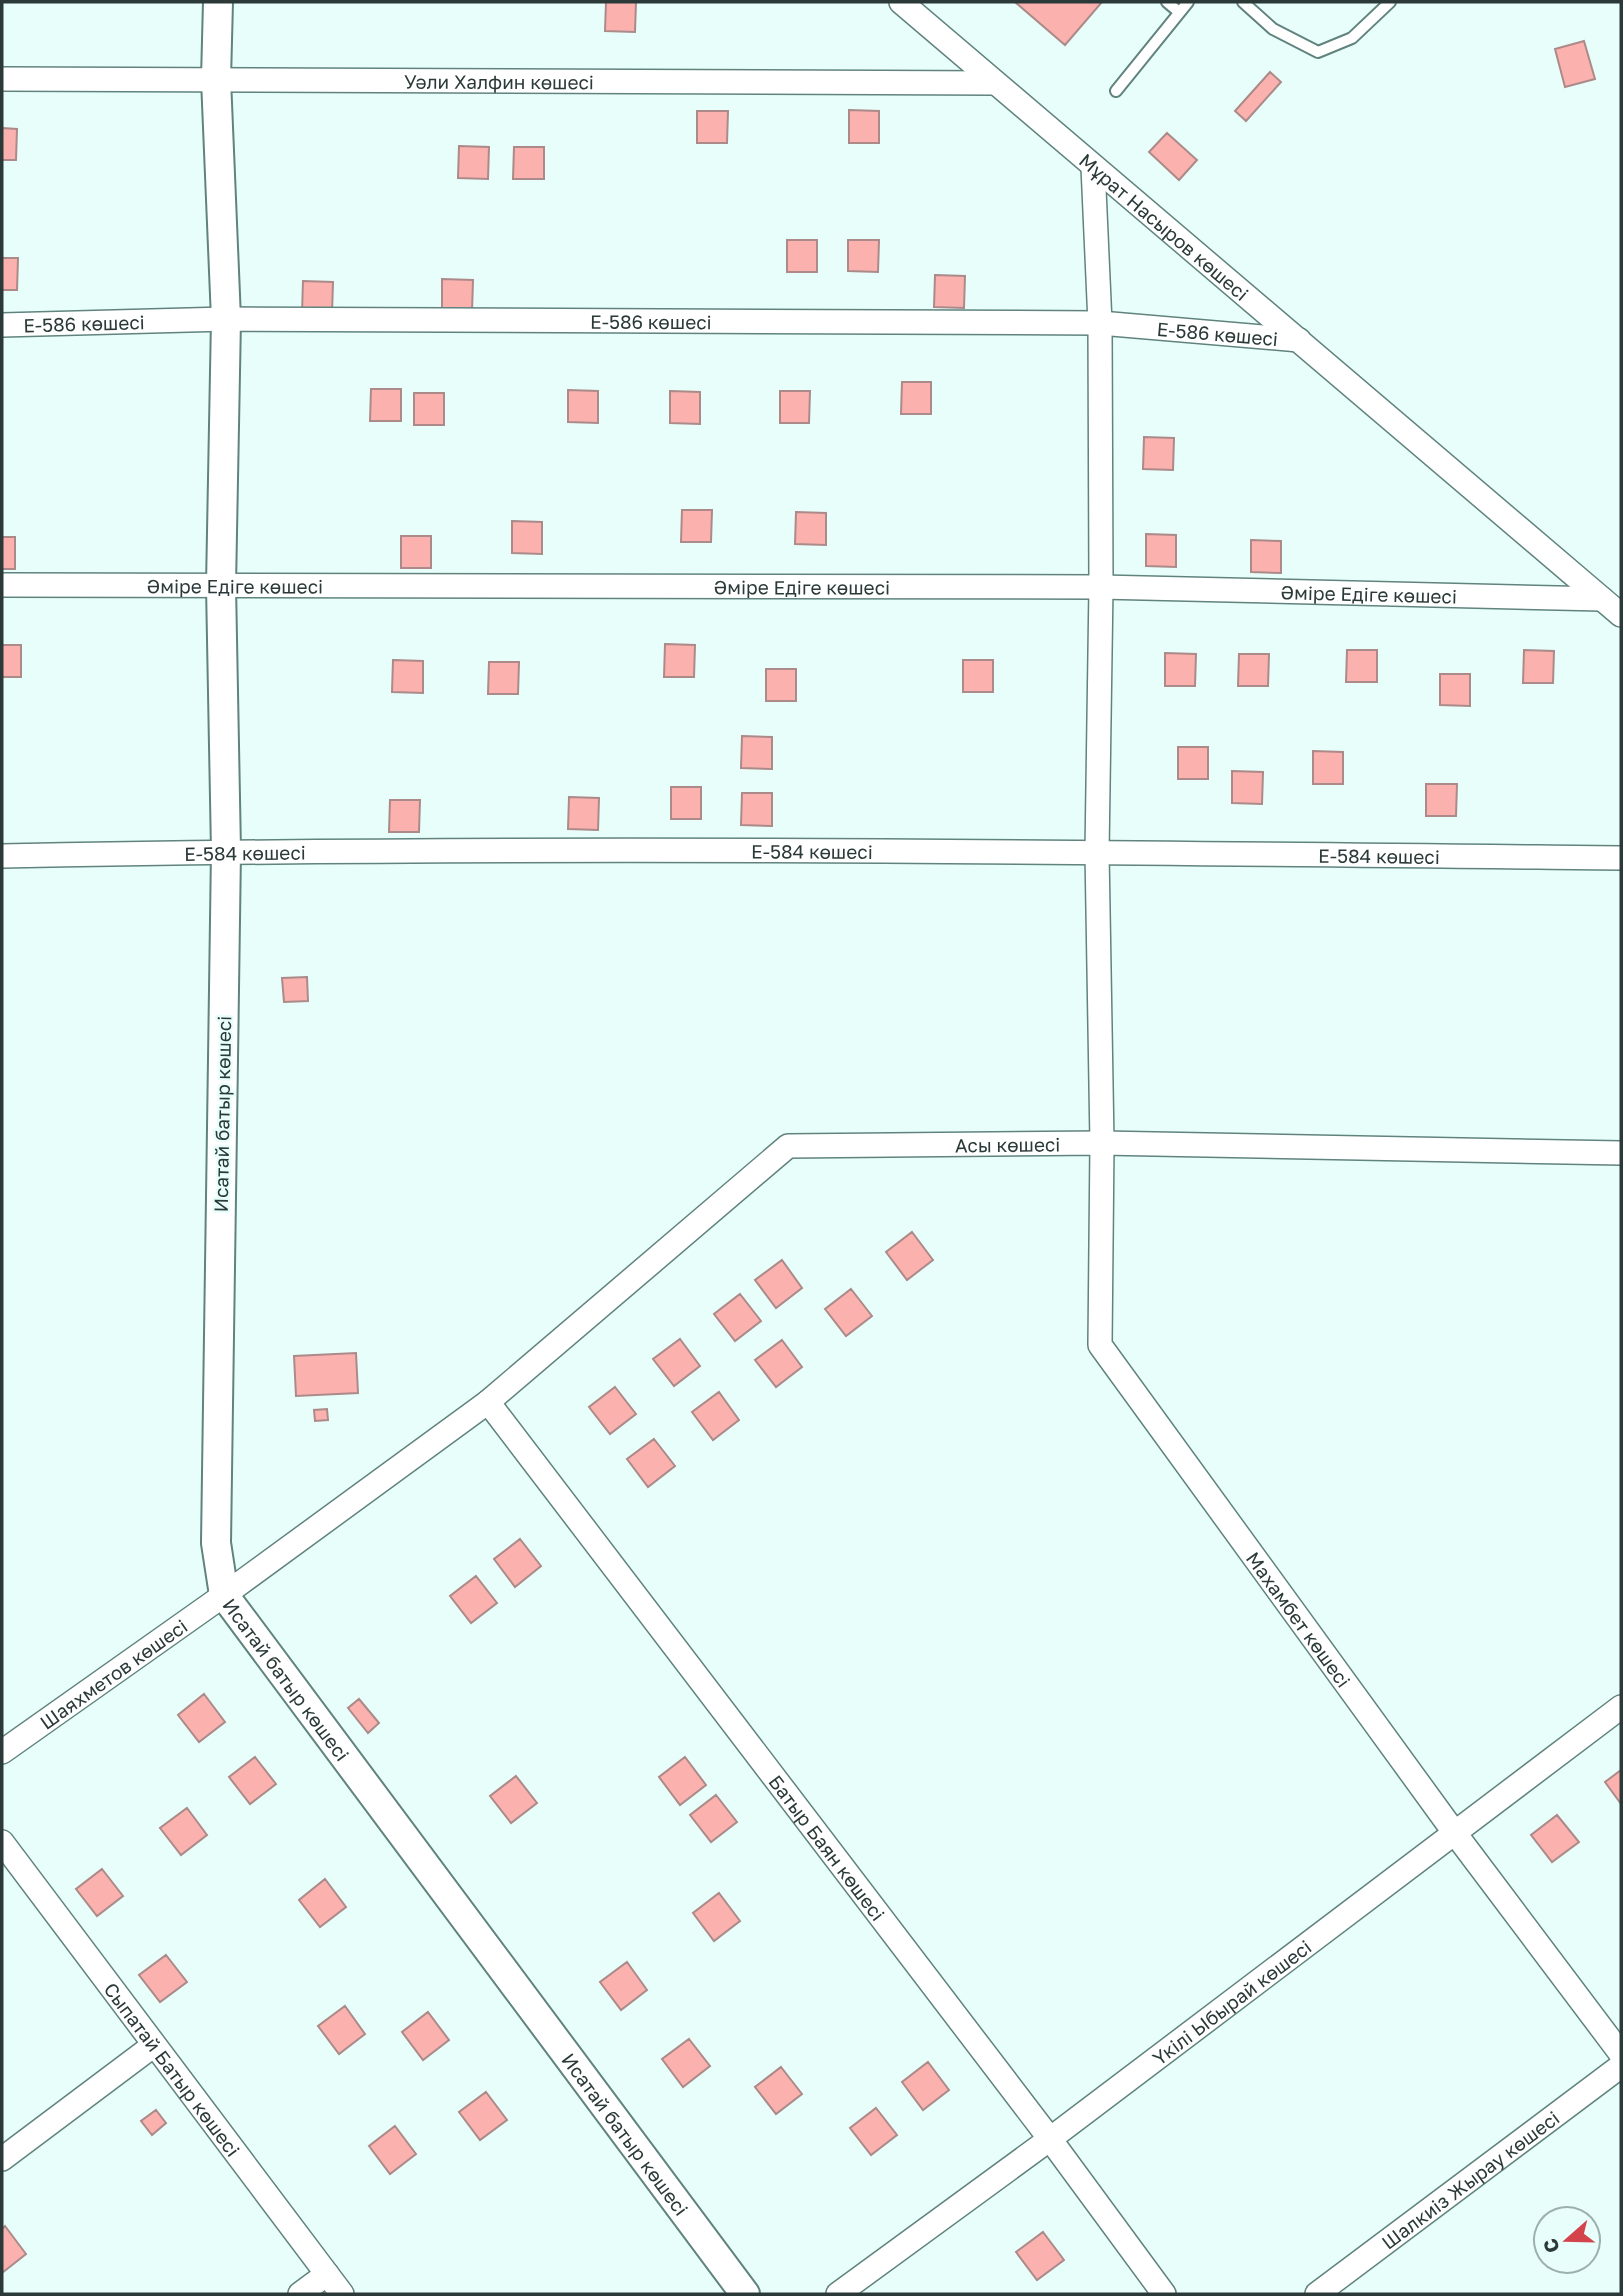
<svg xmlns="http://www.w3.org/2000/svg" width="1623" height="2296" font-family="'Golos Text',sans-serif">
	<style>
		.building { fill: #fbb2af; stroke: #ab8a89; stroke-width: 2 }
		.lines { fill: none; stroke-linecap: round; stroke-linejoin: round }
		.service-casing { stroke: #60837e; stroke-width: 14 }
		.minor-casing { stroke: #60837e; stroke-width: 26 }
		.tertiary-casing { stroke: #60837e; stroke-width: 32 }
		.service { stroke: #fff; stroke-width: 10 }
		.minor { stroke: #fff; stroke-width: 23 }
		.tertiary { stroke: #fff; stroke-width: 28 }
		.labels { text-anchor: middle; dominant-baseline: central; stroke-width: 5; stroke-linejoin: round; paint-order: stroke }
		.street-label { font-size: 19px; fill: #2b3a38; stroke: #e8fefa }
	</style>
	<rect width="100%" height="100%" fill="#e8fefa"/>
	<path class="building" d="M606,2H636L635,32L605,31Z
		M1015,2H1102L1065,45Z
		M1584,41L1595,79L1565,87L1555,49Z
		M1270,72L1281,82L1246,121L1235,111Z
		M849,110L879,111V143H849Z
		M697,111H728L727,143H697Z
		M2,128L17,129L16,160H2Z
		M1167,133L1197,160L1179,180L1149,152Z
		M459,146L489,147L488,179L458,178Z
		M514,147H544V179H513Z
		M787,240H817V272H787Z
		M848,240H879L878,272L848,271Z
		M2,258H18L17,290H2Z
		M935,275L965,276L964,308L934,307Z
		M442,279L473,280L472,312L442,311Z
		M303,281L333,282L332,314L302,313Z
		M902,382H931V414H901Z
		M371,389H401V421H370Z
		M568,390L598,391V423L568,422Z
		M670,391L700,392V424L670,423Z
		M780,391H810L809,423H780Z
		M414,393H444V425H414Z
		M1144,437L1174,438L1173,470L1143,469Z
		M682,510H712L711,542H681Z
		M796,512L826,513V545L795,544Z
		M512,521L542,522V554L512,553Z
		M1146,534L1176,535V567L1146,566Z
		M401,536H431V568H401Z
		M2,537H15V569H2Z
		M1251,540L1281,541V573L1251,572Z
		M665,644L695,645L694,677H664Z
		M2,645H21V677H2Z
		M1347,650H1377V682H1346Z
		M1524,650L1554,651L1553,683H1523Z
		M1165,653L1196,654L1195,686H1165Z
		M1239,654H1269L1268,686H1238Z
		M393,660L423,661V693L392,692Z
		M963,660H993V692H963Z
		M489,662H519L518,694H488Z
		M766,669H796V701H766Z
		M1440,674H1470V706L1440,705Z
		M742,736L772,737V769L741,768Z
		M1178,747H1208V779H1178Z
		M1313,751L1343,752V784H1313Z
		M1232,771L1263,772L1262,804L1232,803Z
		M1426,784H1457L1456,816H1426Z
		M671,787H701V819H671Z
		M742,793H772V826L741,825Z
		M569,797L599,798L598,830L568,829Z
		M390,800H420L419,832H389Z
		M307,977L308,1001L284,1002L282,978Z
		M912,1232L933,1260L907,1280L886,1252Z
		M782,1260L802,1288L776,1308L755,1280Z
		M851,1289L872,1316L846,1336L825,1309Z
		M740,1294L761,1321L735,1341L714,1314Z
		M680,1339L700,1366L674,1386L653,1359Z
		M782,1340L802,1367L776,1387L755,1360Z
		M356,1353L358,1393L296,1396L294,1356Z
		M615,1387L636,1414L610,1434L589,1407Z
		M719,1392L739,1420L713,1440L692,1412Z
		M327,1409L328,1420L315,1421L314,1410Z
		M654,1439L675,1466L648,1487L627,1459Z
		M520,1539L541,1566L515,1587L494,1559Z
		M476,1576L497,1603L471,1623L450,1596Z
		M204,1694L225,1722L199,1742L178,1715Z
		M359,1699L379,1723L368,1733L348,1708Z
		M255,1757L276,1784L250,1804L229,1777Z
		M685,1757L706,1785L680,1805L659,1777Z
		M1621,1770V1804L1605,1782Z
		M516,1776L537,1803L511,1823L490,1796Z
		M716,1795L737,1822L711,1842L690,1815Z
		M187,1808L207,1835L181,1855L160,1828Z
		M1557,1815L1579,1842L1552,1862L1531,1835Z
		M102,1869L123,1896L97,1916L76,1889Z
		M325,1879L346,1907L320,1927L299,1900Z
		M719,1893L740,1921L714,1941L693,1913Z
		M166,1955L187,1982L160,2002L139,1975Z
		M627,1962L647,1990L621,2010L600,1982Z
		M345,2006L365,2034L339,2054L318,2026Z
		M428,2012L449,2040L423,2060L402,2032Z
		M689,2039L710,2066L683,2087L662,2059Z
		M928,2062L949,2090L923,2110L902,2082Z
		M781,2067L802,2094L776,2114L755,2087Z
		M486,2092L507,2120L480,2140L459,2112Z
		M876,2108L897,2135L871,2155L850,2128Z
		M156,2110L166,2123L152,2135L141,2121Z
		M395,2126L416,2154L390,2174L369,2146Z
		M5,2226L26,2254L2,2273V2229Z
		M1043,2232L1064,2260L1037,2280L1016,2252Z"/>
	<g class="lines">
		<g class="service-casing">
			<path id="service" d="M1167,2L1179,12
				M1243,2L1273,29L1318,52L1352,38L1390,2
				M1116,91L1188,2"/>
		</g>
		<g class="minor-casing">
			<g id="minor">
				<path id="s1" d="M901,2L1621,615"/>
				<path id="s2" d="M2,79L995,83"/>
				<path id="s3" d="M1093,167L1100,323L1101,587L1097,852L1102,1143L1100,1345L1454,1832L1621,2054"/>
				<path id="s4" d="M2,325L226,319L1100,323L1299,340"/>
				<path id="s5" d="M2,585L1101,587L1602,599"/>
				<path id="s6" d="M2,856C541,845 1082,852 1621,858"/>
				<path id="s7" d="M488,1402L1050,2139L1164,2294"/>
				<path id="s8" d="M2,1752L224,1595L488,1402L788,1146L1102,1143L1621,1153"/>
				<path id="s9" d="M2,1842L342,2294"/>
				<path d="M2,2159L154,2045"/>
				<path d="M300,2294L327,2274"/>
				<path id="s10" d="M838,2294L1050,2139L1621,1707"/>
				<path id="s11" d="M1317,2294L1621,2066"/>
			</g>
		</g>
		<g class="tertiary-casing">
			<g id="tertiary">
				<path id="s12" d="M218,2L216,79L226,319L221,586L226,851L216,1543L224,1595L745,2294"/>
			</g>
		</g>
		<use href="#service" class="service"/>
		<use href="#minor" class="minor"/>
		<use href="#tertiary" class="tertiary"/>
	</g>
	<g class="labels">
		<g class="street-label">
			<text stroke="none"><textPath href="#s2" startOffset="497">Уәли Халфин көшесі</textPath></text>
			<text stroke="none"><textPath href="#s1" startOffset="346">Мұрат Насыров көшесі</textPath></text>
			<text stroke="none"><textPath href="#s4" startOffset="649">Е-586 көшесі</textPath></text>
			<text stroke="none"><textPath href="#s4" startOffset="82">Е-586 көшесі</textPath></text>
			<text stroke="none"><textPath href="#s4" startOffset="1216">Е-586 көшесі</textPath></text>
			<text stroke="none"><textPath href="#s5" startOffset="233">Әміре Едіге көшесі</textPath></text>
			<text stroke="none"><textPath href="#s5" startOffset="800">Әміре Едіге көшесі</textPath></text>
			<text stroke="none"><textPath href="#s5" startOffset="1367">Әміре Едіге көшесі</textPath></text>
			<text stroke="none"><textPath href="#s6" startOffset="243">Е-584 көшесі</textPath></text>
			<text stroke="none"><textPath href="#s6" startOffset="810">Е-584 көшесі</textPath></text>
			<text stroke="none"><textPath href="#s6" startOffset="1377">Е-584 көшесі</textPath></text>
			<text transform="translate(222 1114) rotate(-89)">Исатай батыр көшесі</text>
			<text stroke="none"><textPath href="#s8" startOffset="1213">Асы көшесі</textPath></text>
			<text stroke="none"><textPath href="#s3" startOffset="1517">Махамбет көшесі</textPath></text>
			<text stroke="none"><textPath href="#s8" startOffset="136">Шаяхметов көшесі</textPath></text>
			<text stroke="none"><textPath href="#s12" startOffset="1699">Исатай батыр көшесі</textPath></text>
			<text stroke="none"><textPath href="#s7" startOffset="560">Батыр Баян көшесі</textPath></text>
			<text stroke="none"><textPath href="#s10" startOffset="490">Үкілі Ыбырай көшесі</textPath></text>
			<text stroke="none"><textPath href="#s9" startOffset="284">Сыпатай Батыр көшесі</textPath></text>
			<text stroke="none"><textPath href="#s12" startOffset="2266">Исатай батыр көшесі</textPath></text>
			<text stroke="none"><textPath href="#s11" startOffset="191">Шалкиіз Жырау көшесі</textPath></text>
		</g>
	</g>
	<rect width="1623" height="2296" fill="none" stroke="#2b3a38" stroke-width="7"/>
	<g transform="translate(1567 2240) rotate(250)"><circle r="33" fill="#e8fefa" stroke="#9cb0ac" stroke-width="2"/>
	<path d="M0-5L12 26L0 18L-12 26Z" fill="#d4444c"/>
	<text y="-10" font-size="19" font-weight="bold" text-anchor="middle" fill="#2b3a38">С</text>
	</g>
</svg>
